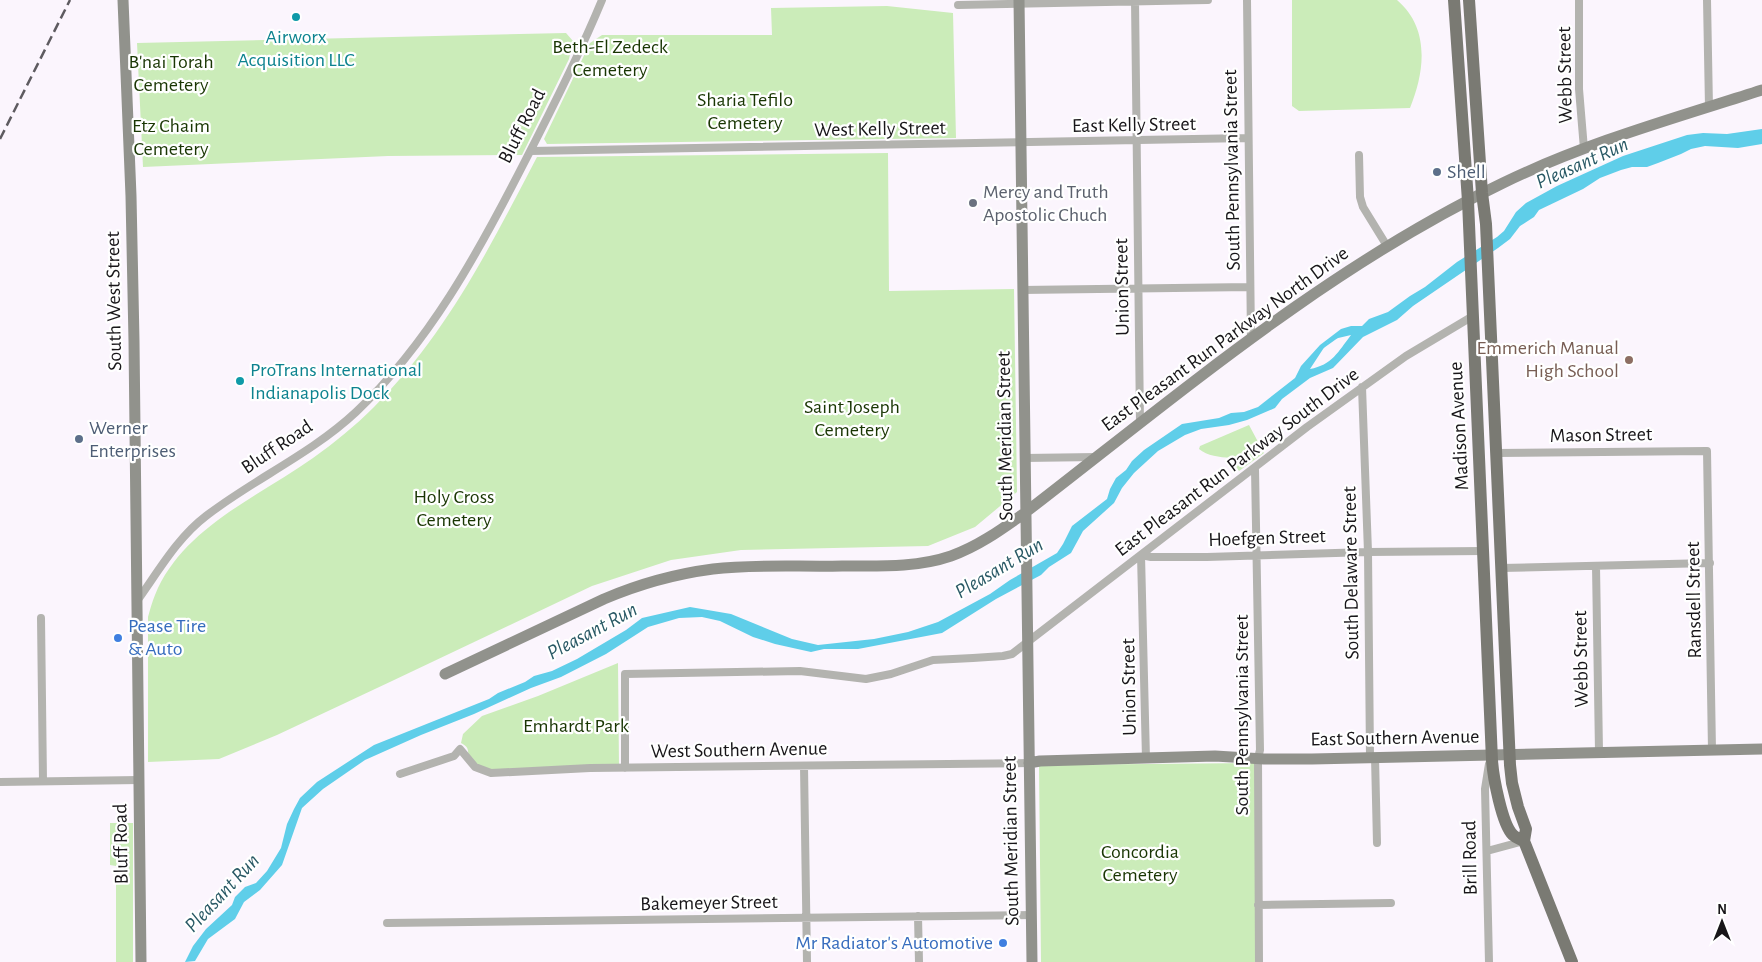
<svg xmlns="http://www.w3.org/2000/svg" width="1762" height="962" font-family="'Alegreya Sans',sans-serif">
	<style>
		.green { fill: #cbecb9 }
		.water { fill: #5fcee9; fill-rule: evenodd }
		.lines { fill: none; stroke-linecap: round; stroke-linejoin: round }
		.stream { stroke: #5fcee9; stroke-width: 2.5 }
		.street { stroke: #b3b3af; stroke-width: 8 }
		.secondary { stroke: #91928c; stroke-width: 11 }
		.primary { stroke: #7a7a73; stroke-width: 12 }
		.rail { stroke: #5e5b60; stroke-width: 2.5; stroke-dasharray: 10 5; stroke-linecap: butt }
		.culture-dot { fill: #0f9aa8; stroke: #fff; stroke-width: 2 }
		.service-dot { fill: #5c6f8a; stroke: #fff; stroke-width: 2 }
		.worship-dot { fill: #6b7280; stroke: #fff; stroke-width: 2 }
		.education-dot { fill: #8d6e63; stroke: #fff; stroke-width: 2 }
		.shop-dot { fill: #3f7fe0; stroke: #fff; stroke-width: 2 }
		.labels { text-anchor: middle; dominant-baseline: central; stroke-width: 4.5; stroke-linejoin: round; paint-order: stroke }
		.culture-label { font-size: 20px; fill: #0d838f; stroke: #fff }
		.park-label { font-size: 20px; fill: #193603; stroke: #fff }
		.street-label { font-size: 20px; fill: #181619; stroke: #fff }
		.service-label { font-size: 20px; fill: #4e5e75; stroke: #fff; text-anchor: start }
		.worship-label { font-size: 20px; fill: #5b616d; stroke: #fff; text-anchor: start }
		.education-label { font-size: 20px; fill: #785e54; stroke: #fff; text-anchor: end }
		.shop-label { font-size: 20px; fill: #366cbe; stroke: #fff; text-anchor: start }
		.water-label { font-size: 21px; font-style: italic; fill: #295965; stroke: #fff }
	</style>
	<rect width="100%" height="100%" fill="#fbf5fd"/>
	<path class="green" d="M1292,0H1397C1430,28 1425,71 1410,108L1299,111L1292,106Z
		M887,6L953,13L956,138L547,144L544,139L590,43L602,35H772L771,8Z
		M566,33L573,41L569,59L522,155L388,156L143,167L137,43Z
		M888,153L889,291L1014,289L1017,492L975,527L928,546L741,550L671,560L592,586L392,681L277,735L219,759L148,762V617C150,610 152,602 155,595C182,528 258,497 313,458C334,443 355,426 374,407C446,335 490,247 537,157Z
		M1249,425L1264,453L1239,471L1230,458C1220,457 1207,456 1199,449L1200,446Z
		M618,663L619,766L497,772L480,769L468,756C469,749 467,746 461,743L463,734L482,716L538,696Z
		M1255,763V962H1041L1039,765Z
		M110,823H133V962H116V866L110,865Z"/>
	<path class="water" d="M1762,129V144L1738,148L1705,146L1691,149L1681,154L1658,163L1647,167H1632L1621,170L1600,178L1583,189L1539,210L1534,217L1520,226L1510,239L1498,248L1413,306L1397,320L1363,337L1333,368L1310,378L1282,399L1275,408L1247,420L1229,425L1201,429L1185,435L1158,451L1134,473L1122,488L1114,503L1083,531L1071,553L1049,567L1041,575L996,599L942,633L858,649H824L811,652L775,644L753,637L720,621L702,617L679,618L648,627L606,654L561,677L531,688L474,714L421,735L365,760L323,789L302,808L282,865L260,890L244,902L235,919L208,939L195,961L185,962L193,946L206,929L232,905L235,897L245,887L256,883L267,871L281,848L287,824L294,809L300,798L317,782L374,745L489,699L498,693L525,682L534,676L552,671L577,659L626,630L642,618L690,607L731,614L792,639L818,645L874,639L908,632L938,622L990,594L1010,580L1057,553L1063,544L1072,526L1107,499L1110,489L1116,478L1126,470L1132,461L1144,450L1182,424L1219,418L1231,413L1244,412L1258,407L1295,378L1301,366L1320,345L1341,329L1351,326H1362L1369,319L1388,312L1410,296L1425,287L1457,262L1497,237L1504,231L1516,212L1526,203L1557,186L1623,156L1687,135L1703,133L1727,134ZM1351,335C1338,352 1332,365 1310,369L1327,343L1334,339Z"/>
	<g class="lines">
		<path class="stream" d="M1323,347L1337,337"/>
		<path class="street" d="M1135,0L1140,423
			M1247,0L1251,339
			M1579,0V89L1584,149
			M1707,0L1709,107
			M958,5L1208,0
			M531,151L1248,138
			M1359,155L1360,197L1363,207L1387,246
			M1022,290L1250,287
			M1362,387L1368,552L1370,757
			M1496,453L1707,451L1712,750
			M1024,458L1097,457
			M1255,469L1260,750L1258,758L1259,962
			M1596,566L1599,752
			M1501,568L1710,563
			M137,601C158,572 177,538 206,516C254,479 311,454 356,412C429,343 478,253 523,165C551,111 579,56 602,0
			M41,618L43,781
			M1375,757L1377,843
			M1146,759L1141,555L1151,557H1207L1368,552L1483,551
			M804,766L807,962
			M625,768V674L800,671L866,679L891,674L933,660L973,658L1003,656L1012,654L1307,427L1406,356L1473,316
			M400,774L454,756L460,749L475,767L491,773L590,768L1029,763
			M0,782L139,780
			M1487,851L1524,841
			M1258,905L1391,903
			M918,916L919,962
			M387,923L1031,915
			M1489,962L1485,789L1489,764"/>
		<path class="secondary" d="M123,0L131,196L134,341L141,962
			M1019,0L1032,962
			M445,674L604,599C639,584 675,574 713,569C755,564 800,567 842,566C878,566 916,568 951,556C979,546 1002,529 1026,512C1179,394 1328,267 1503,183C1585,143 1675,118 1762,90
			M1029,763L1040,761L1215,756L1264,759H1312L1762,749"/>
		<path class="primary" d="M1454,0L1468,201L1492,760C1493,776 1502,825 1513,835C1516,838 1520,839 1524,841
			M1469,0L1482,193L1486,224L1510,765L1512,783L1518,807L1526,829L1524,841L1572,962"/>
		<path class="rail" d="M0,139L70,0"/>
	</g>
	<g class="culture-dot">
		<circle cx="296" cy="17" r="5"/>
		<circle cx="240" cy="381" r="5"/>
	</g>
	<g class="service-dot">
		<circle cx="1437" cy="172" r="5"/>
		<circle cx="79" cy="439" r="5"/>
	</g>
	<circle class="worship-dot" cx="973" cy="203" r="5"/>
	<circle class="education-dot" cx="1629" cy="360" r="5"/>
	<g class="shop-dot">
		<circle cx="118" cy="638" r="5"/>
		<circle cx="1003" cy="943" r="5"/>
	</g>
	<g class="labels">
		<g class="culture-label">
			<text x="296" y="37">Airworx<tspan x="296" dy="23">Acquisition LLC</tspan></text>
			<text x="250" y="370" text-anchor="start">ProTrans International<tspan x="250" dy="23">Indianapolis Dock</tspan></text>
		</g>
		<g class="park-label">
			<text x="610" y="47">Beth-El Zedeck<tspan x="610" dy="23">Cemetery</tspan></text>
			<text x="171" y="62">B'nai Torah<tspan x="171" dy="23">Cemetery</tspan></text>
			<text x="745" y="100">Sharia Tefilo<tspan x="745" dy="23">Cemetery</tspan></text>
			<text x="171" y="126">Etz Chaim<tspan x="171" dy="23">Cemetery</tspan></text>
			<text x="852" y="407">Saint Joseph<tspan x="852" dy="23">Cemetery</tspan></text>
			<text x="454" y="497">Holy Cross<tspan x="454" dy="23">Cemetery</tspan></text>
			<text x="576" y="726">Emhardt Park</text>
			<text x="1140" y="852">Concordia<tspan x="1140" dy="23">Cemetery</tspan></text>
		</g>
		<g class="street-label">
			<text transform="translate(1565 75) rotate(-91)">Webb Street</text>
			<text transform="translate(1134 125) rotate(-1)">East Kelly Street</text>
			<text transform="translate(522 126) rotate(-63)">Bluff Road</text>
			<text transform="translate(880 129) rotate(-1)">West Kelly Street</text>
			<text transform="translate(1232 170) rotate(-91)">South Pennsylvania Street</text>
			<text transform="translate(1122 287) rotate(-91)">Union Street</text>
			<text transform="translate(114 301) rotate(-91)">South West Street</text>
			<text transform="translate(1225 339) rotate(-36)">East Pleasant Run Parkway North Drive</text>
			<text transform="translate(1459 426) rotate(-93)">Madison Avenue</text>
			<text transform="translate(1601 435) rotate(-1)">Mason Street</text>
			<text transform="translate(1005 436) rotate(-91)">South Meridian Street</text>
			<text transform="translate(277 447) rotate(-34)">Bluff Road</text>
			<text transform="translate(1237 462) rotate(-37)">East Pleasant Run Parkway South Drive</text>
			<text transform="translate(1267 538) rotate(-2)">Hoefgen Street</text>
			<text transform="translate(1351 573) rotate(-91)">South Delaware Street</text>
			<text transform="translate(1694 600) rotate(-91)">Ransdell Street</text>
			<text transform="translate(1581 659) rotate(-91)">Webb Street</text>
			<text transform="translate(1129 687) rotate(-91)">Union Street</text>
			<text transform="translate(1242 715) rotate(-90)">South Pennsylvania Street</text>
			<text transform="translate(1395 738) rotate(-1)">East Southern Avenue</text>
			<text transform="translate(739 750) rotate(-1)">West Southern Avenue</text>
			<text transform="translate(1011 841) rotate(-91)">South Meridian Street</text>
			<text transform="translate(121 844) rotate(-91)">Bluff Road</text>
			<text transform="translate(1470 858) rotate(-91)">Brill Road</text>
			<text transform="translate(709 903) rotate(-1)">Bakemeyer Street</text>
		</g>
		<g class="service-label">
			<text x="1447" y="172">Shell</text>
			<text x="89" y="428">Werner<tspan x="89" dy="23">Enterprises</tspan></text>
		</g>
		<g class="worship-label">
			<text x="983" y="192">Mercy and Truth<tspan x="983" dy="23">Apostolic Chuch</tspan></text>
		</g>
		<g class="education-label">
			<text x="1619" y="348">Emmerich Manual<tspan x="1619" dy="23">High School</tspan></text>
		</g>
		<g class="shop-label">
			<text x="128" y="626">Pease Tire<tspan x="128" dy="23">&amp; Auto</tspan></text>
			<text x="993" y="943" text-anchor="end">Mr Radiator's Automotive</text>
		</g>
		<g class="water-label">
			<text transform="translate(1582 163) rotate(-24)">Pleasant Run</text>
			<text transform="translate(999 568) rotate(-31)">Pleasant Run</text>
			<text transform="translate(592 631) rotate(-28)">Pleasant Run</text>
			<text transform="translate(222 893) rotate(-47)">Pleasant Run</text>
		</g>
	</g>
	<g transform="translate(1722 922)" stroke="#ffffff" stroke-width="4" paint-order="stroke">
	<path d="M0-4L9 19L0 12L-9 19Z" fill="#181619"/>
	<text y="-8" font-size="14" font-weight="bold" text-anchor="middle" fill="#181619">N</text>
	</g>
</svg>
